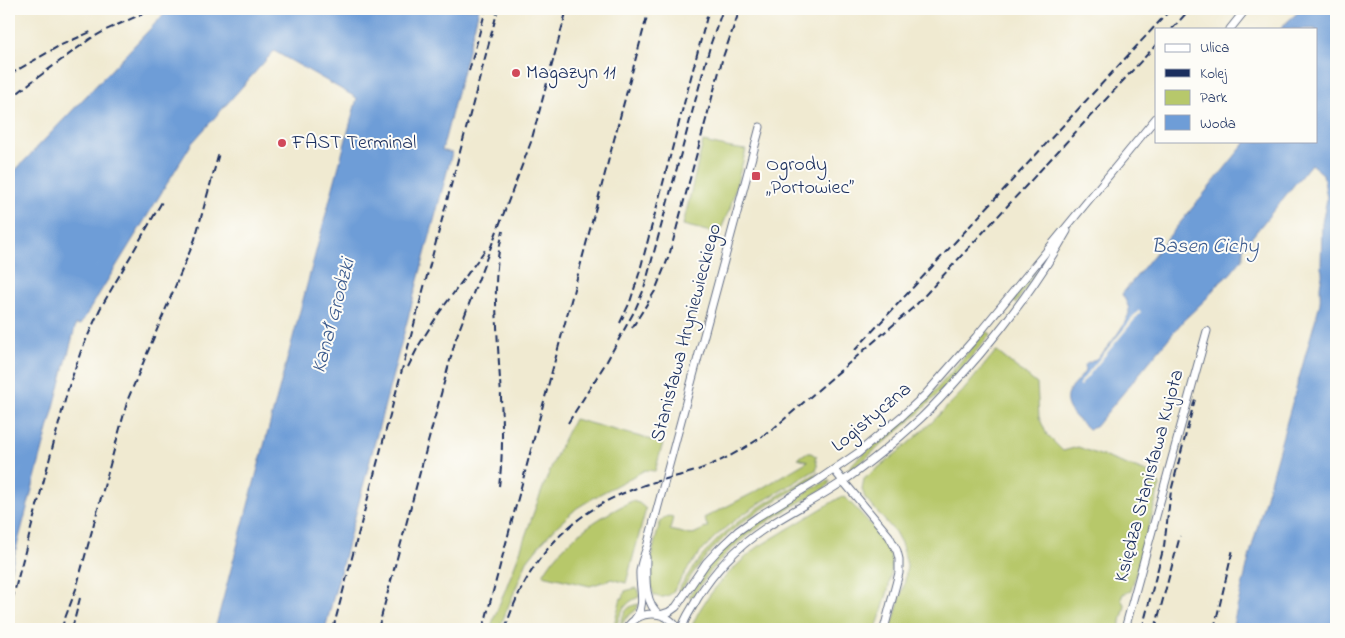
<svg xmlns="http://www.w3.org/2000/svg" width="1345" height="638" font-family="'Indie Flower',sans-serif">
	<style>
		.green { fill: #b7c86b; stroke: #697c64 }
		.water { fill: #6e9dd7; stroke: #44669a }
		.pier { fill: #f0ead1 }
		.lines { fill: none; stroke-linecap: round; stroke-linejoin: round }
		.minor-casing { stroke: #667086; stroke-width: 9 }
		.minor { stroke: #fff; stroke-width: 7 }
		.rail { stroke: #1b2f5e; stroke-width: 2; stroke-dasharray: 8 4; stroke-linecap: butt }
		.poi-dot { fill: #d1495b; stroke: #fdfcf7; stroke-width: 2 }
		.labels { text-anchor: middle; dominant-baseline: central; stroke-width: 4; stroke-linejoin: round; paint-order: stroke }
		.poi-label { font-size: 20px; fill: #1b2f5e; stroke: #fdfcf7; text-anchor: start }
		.street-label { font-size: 20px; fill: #1b2f5e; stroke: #fdfcf7 }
		.water-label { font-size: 21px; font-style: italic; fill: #3c5b8e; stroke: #fdfcf7 }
	</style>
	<rect width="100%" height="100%" fill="#fdfcf7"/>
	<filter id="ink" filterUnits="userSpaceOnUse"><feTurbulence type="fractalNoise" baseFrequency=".02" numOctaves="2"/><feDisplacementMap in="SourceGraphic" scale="10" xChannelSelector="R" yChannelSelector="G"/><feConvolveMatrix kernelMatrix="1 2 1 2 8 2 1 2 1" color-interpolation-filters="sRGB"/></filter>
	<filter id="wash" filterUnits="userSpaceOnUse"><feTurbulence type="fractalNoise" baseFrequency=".0096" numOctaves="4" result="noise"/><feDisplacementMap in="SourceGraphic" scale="20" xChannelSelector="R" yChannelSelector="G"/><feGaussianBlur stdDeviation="1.12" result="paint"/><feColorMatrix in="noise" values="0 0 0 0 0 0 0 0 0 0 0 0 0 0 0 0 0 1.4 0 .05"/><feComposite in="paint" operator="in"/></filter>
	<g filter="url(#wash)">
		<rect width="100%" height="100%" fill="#f0ead1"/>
		<path class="green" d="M703,142L731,148L746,150L730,208L719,234L683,225Z
			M1035,272L1028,285L1016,303L1012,300Z
			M986,331L991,334L946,386L919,413L860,463L853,468L848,469L856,460L892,431L932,394L948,376Z
			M996,351L1037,384L1039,417L1047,435L1063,451L1078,447L1152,474L1160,485L1131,591L1123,594L1121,599L1125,606L1119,629H891L905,581L907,565L901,543L895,532L865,498L862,489L864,479L903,448L931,423L963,391Z
			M574,419L663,443L655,471L645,470L600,494L577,508L557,526L542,542L527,561L499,629H490C499,604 510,579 519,554C535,508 551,462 574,419Z
			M806,453H811L817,457L815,458L817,463V469C782,491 744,509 714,538C705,547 696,557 689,567C683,575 678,585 672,593C667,597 660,599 654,595C645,572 654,545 660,523C663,517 667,515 673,517L670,530L691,535L708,527L704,518L757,491L808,461L798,458Z
			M818,472L813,479C795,490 776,499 759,511C726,531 701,559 681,591L678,590C697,559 721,532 752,512C773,497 797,486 818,472Z
			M827,481H830L828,485L825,488C792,507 756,525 728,552C714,565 703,582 692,598L689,596C712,552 749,527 790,502C802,495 814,487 827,481Z
			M843,497L847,499C859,512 882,534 889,550C897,572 883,607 876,629H691C702,597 732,568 758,547L839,498Z
			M632,501L639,503L646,509L626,583L612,579L590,586L543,575C563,540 597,518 632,501Z
			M636,588L639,590V597C624,602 619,615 616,629H613L621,598H623L625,591Z
			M639,604L636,610L626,618L619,629C623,616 624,606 639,604Z"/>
		<path class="water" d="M169,9H479L442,150L452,153L325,629H215L357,98L274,51L192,143L80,325L76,324L9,576V177Z
			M1302,9H1336V629H1232L1251,550L1320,303C1321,296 1319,288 1321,281C1322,275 1323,274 1321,268L1322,223L1327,199L1323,174L1311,164L1243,248V258L1230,274L1218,284L1207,298L1183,321L1095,427L1088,429C1078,419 1059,406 1070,389C1075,383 1081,378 1085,371L1084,366C1088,362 1093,362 1097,358C1105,352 1128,322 1129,312C1129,305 1125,300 1122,294L1247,141H1316V29H1282L1281,27Z"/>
		<path class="pier" d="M1139,310L1141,312L1080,386L1078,385Z"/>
	</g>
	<g filter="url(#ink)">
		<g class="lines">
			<g class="minor-casing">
				<path id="minor" d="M1230,29L1246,9
					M834,470L889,536L897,551L899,559V573L884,629
					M646,557C646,575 643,603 660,615
					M660,615L669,612L676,607L706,563L719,549L738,531L759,516L817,481L858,453L901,417L925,395L976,337L1156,118
					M635,619C647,604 639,589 640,571C641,563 644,555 647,547L760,127
					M626,629C639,609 666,609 678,629
					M682,629C684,618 692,609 697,599C714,571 737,547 764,529C789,512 817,499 842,482C870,463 896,441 921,418C942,398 961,376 980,354C1013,315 1042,275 1067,231
					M1125,629L1207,331"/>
			</g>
			<use href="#minor" class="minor"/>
			<path class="rail" d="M1172,29L1190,9
				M469,71L486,9
				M9,75L59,46L93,31
				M9,100L30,83L90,39L106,30L153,9
				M620,323L630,302L639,274L709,9
				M632,328L655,291L669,256L723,57L740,9
				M855,350L1171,9
				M408,367L419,345L439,313L485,250
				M568,423L607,361L635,310L644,289L711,43L723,9
				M499,486C506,433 499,379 497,326C495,293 495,263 503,231
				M9,612L68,389L81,351L100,309L163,200
				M61,629L76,589L128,399L195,239L219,153
				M72,629L80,598
				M333,629L498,9
				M378,629L456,338L531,142L567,9
				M483,629L649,9
				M505,629C510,614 516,598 524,584C548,539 587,506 634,489C653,481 673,478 692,472C722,462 748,447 773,429L915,306L1156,45
				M1142,629L1164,546L1171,491L1175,476L1195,399
				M1155,629L1180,536
				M1214,629L1233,549"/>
		</g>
	</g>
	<g class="poi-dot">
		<circle cx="516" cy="73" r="5"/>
		<circle cx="282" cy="143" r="5"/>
		<rect x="751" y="171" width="10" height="10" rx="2.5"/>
	</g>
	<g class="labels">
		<g class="poi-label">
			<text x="526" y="73">Magazyn 11</text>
			<text x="292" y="143">FAST Terminal</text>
			<text x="766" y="165">Ogrody<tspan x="766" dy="23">„Portowiec”</tspan></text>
		</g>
		<g class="street-label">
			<text transform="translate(687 333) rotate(-75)">Stanisława Hryniewieckiego</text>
			<text transform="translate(872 418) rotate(-40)">Logistyczna</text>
			<text transform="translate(1150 476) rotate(-75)">Księdza Stanisława Kujota</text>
		</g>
		<g class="water-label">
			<text x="1205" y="247">Basen Cichy</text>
			<text transform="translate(334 316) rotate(-75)">Kanał Grodzki</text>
		</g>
	</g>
	<rect width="1345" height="638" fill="none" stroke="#fdfcf7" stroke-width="30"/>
	<rect x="1155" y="28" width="162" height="115" fill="#fdfcf7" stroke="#a3aaba"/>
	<rect x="1165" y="44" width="25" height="8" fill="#ffffff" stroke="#a3aaba"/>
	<text x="1200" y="52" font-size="15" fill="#1b2f5e">Ulica</text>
	<rect x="1165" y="69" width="25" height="8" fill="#1b2f5e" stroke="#a3aaba"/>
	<text x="1200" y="78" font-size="15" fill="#1b2f5e">Kolej</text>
	<rect x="1165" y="90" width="25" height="15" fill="#b7c86b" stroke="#a3aaba"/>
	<text x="1200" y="102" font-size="15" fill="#1b2f5e">Park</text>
	<rect x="1165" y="115" width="25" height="15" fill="#6e9dd7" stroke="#a3aaba"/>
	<text x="1200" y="128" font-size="15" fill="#1b2f5e">Woda</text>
</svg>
